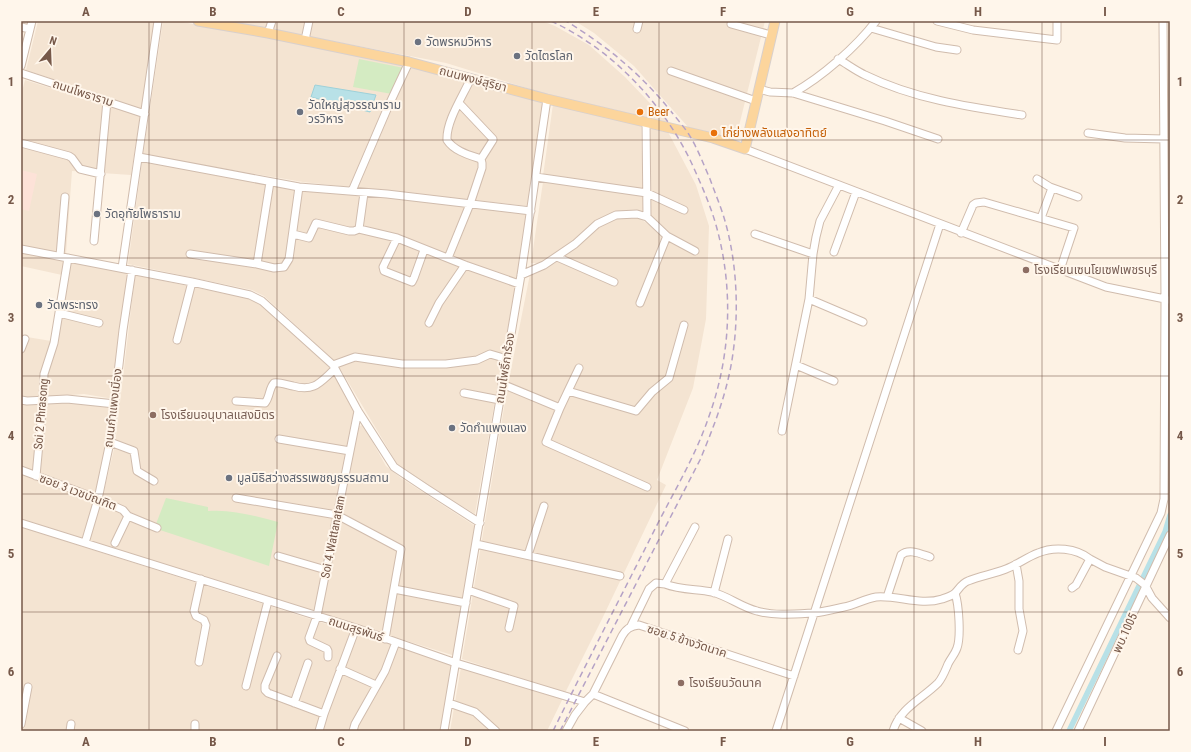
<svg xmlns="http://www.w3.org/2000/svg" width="1191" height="752" font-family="'Roboto Condensed','Noto Sans Thai',sans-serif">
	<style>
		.residential { fill: #f4e4d2 }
		.commercial { fill: #fde2d8 }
		.green { fill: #d4ebc2 }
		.water { fill: #b8e1e7; stroke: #9ed1d9 }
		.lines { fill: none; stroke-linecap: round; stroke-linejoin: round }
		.canal { stroke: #b8e1e7; stroke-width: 5.5 }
		.minor-casing { stroke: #d0bcad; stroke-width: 9 }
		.major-casing { stroke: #d9d0cc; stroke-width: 11 }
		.minor { stroke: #fff; stroke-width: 7 }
		.major { stroke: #fcd59c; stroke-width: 9 }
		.rail { stroke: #b5a2c6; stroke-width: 1.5; stroke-dasharray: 6 4; stroke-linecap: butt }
		.grid { fill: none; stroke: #765849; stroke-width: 1; stroke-opacity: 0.55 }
		.worship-dot { fill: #6b7280; stroke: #fff6eb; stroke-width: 1.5 }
		.food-dot { fill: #e8710a; stroke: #fff6eb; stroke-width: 1.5 }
		.education-dot { fill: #8d6e63; stroke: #fff6eb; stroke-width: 1.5 }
		.labels { text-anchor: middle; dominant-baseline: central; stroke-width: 4; stroke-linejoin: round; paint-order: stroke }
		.worship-label { font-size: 12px; fill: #5b616d; stroke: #fff6eb; text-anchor: start }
		.street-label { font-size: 12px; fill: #765849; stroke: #fff6eb }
		.food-label { font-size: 12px; fill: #c56008; stroke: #fff6eb; text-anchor: start }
		.education-label { font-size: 12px; fill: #785e54; stroke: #fff6eb; text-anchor: start }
		.neatline { fill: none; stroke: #765849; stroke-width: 1.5 }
		.grid-label { font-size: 13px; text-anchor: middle; font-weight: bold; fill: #765849 }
	</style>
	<rect width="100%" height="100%" fill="#fdf2e4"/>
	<path class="residential" d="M38,21H155L143,110L26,70Z
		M163,21H176L287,40L412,66L544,101L528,206L303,182L143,155Z
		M230,21H542L555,26L589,45L625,77L668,122L546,94L446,63Z
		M575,21H765L736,138L688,127L634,66L594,33Z
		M25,80L140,116L131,175L72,171L66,254L21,245V95Z
		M553,104L641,124L643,190L543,176Z
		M648,125L667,130L696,185L709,226L706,319L693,388L657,480L666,485L603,617L565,693L462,659L507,390L531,269L600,226L617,217H638L670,240L698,255L699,250L673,235L650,217Z
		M142,162L268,183L528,213L475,514L399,467L341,370L325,352L264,296L252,290L128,264Z
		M543,182L643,196L644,213L614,212L542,263H531Z
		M21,253L65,261L62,275L21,266Z
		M69,262L130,272L114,399L84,394L46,397V374Z
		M135,275L246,298L261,304L329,367L356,411L315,611L88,541L102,499L115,445Z
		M21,336L51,341L42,397L28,399L21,397Z
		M21,401L42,403L34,472L21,468Z
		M66,401L112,405L107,445L96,495L38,473L45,403Z
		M363,425L386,466L401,478L475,526L455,656L321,614L359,426Z
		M21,473L95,499L82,538L21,519Z
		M21,527L452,664L440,731H21Z
		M461,667L563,698L547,731H450Z"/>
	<path class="commercial" d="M21,170L37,174L29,211L21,209Z"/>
	<path class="green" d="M359,59L404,68L392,94L353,87Z
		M166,498L208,507V511C232,509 255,516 278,522L269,566L160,530L156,524Z"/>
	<path class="water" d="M315,85L376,95L370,112L311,97Z"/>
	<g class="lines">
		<path class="canal" d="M1069,731L1165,532L1170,515"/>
		<g class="minor-casing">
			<path id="minor" d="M937,21L973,30L1057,40V21
				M731,24L771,35
				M21,27L30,29
				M871,28L936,47L957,50
				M637,29L639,21
				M268,33L272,21
				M305,40L309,21
				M838,59C847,64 856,71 865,75C914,99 969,107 1022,115
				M21,66L32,21
				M671,71L756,101
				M21,73L145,114
				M759,89L770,92L793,93L885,121L938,139
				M793,93C822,77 856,47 876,21
				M459,103L493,139V140L481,159
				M646,123L647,217
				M1088,133L1125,138L1164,139
				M21,143L69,156L72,158L80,169L101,174
				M745,149L1106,287L1170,300
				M139,157L299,187L387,194L531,211
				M536,177L647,193L684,210
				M1037,179L1050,187L1078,197
				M352,191L388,107L409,62
				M364,193L359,229L397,238L465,265L519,284
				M1041,218L1052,188
				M961,233L973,205L976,203L984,202L1074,228L1060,270
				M293,234L309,238L316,223L349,231H354L359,229
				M755,234L813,254
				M397,238L383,267L384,271L412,282L414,278L424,250
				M94,241L107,101
				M21,249L192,282L250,295L262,301L333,365L358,411L394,467L427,489L480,523
				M834,252L856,192
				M190,254L257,264L274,268L284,267L289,259L299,187
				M60,256L65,197
				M557,257L614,282
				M448,258L470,204L482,168V163L481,159C469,155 454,151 447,140C446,121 463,96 471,78
				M257,264L270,182
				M122,268L158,21
				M521,275L544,265L575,244L597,224L616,215L637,214L647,217L667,236L695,251
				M809,299L863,322
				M640,303L667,236
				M59,313L99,323
				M429,323L439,303L465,265
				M177,340L192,282
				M21,349L25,339
				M333,365L355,357L402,364H446L477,360L490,354L507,359
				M796,365L834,381
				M502,384L560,408L546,442L647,487
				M568,391L579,368
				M464,393L500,400
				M21,400L27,401L67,399L115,404
				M236,401L265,403C270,397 269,388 274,383C280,382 287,385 293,386C315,392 320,382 335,369
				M560,408L568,391L636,411L652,392L669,378L684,325
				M782,431L809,299L813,254L816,237L820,221L839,185
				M279,439L350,451
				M110,442L134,451L137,471L154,481
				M21,470L98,499L123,510L128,516L115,543
				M36,476L43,400L44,374L54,343L68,258
				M236,498L337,515L401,549L385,639
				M128,516L157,528
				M21,523L356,628L456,663L585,702L593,694L685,731
				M695,527L665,584C680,590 697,589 712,592C728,596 741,607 757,611C774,616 796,614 814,613C823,612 835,609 844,607C855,605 864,599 876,597C898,595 920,606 942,599C945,598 952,596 955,593C959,589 962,583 968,581C979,576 994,574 1006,569C1017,565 1027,557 1038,553C1054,546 1076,548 1090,559
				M85,543L98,499L110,442L123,330L132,270
				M476,544L620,576
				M528,555L544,506
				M278,556L326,570
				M1016,564L1019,581V609L1023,631L1018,650
				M1072,588L1076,585L1090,559L1105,567L1136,578L1145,585L1152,598L1170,618
				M394,589L466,603
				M468,590L514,606L509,628
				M714,593L728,539
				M887,597L901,555C909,548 921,554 930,557
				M631,626L649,589L656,583L665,584
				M277,656L265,685V690L268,693L324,714
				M328,657V651L327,649L310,641L309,638L317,616L358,411
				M199,662L206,625L204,620L196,616L194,611L201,579
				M340,669L376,685
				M246,686L268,601
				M593,694L622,636C626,629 630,626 639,625L794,676
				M294,703L308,663
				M449,703L475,712L496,731
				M899,718L922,731
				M21,724L28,687
				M195,724V731
				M70,731L71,724
				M319,731L324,714L356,628
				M353,731L355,724L385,671L396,642
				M444,731L521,275L547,99
				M566,731L575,715L585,702
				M776,731L940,224
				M893,731C900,708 922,699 938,683C943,677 945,671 948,664C951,658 955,654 957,648C961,637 959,605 955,593
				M1056,731L1161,513L1164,499L1165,300L1163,21
				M1078,731L1170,535"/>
		</g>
		<g class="major-casing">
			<path id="major" d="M198,21L268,33L409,62L547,99L713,138L745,149L775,21"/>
		</g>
		<use href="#minor" class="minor"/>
		<use href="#major" class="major"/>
		<path class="rail" d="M551,21C612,49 664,104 692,164C701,184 710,204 716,225C734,289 731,357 708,419C694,460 670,498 651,537C618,602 585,666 553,731
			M560,731L700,460C714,426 728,391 733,353C739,311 737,263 725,221C721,207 715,193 710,179C703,163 697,147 688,133C681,123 672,113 665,104C635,69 605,45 566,21"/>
	</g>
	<path class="grid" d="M149,21V731M277,21V731M404,21V731M532,21V731M659,21V731M787,21V731M914,21V731M1042,21V731M21,140H1170M21,258H1170M21,376H1170M21,494H1170M21,612H1170"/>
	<g class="worship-dot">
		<circle cx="418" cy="42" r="4"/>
		<circle cx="517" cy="56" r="4"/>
		<circle cx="300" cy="112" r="4"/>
		<circle cx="97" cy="214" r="4"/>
		<circle cx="39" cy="305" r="4"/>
		<circle cx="452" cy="428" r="4"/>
		<circle cx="229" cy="478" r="4"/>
	</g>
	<g class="food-dot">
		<circle cx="640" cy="112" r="4"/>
		<circle cx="714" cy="133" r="4"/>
	</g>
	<g class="education-dot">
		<circle cx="1026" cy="270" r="4"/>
		<circle cx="153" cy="415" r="4"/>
		<circle cx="681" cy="683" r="4"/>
	</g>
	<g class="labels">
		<g class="worship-label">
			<text x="426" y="42">วัดพรหมวิหาร</text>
			<text x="525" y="56">วัดไตรโลก</text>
			<text x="308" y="105">วัดใหญ่สุวรรณาราม<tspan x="308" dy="14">วรวิหาร</tspan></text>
			<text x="105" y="214">วัดอุทัยโพธาราม</text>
			<text x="47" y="305">วัดพระทรง</text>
			<text x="460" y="428">วัดกำแพงแลง</text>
			<text x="237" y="478">มูลนิธิสว่างสรรเพชญธรรมสถาน</text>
		</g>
		<g class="street-label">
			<text transform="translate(473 79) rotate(15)">ถนนพงษ์สุริยา</text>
			<text transform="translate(83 93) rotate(18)">ถนนโพธาราม</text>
			<text transform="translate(505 368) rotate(-81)">ถนนโพธิ์การ้อง</text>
			<text transform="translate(113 408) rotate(-83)">ถนนกำแพงเมี่อง</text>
			<text transform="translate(41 414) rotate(-85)">Soi 2 Phrasong</text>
			<text transform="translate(78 492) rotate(21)">ซอย 3 เวชบัณฑิต</text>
			<text transform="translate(333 537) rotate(-79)">Soi 4 Wattanatam</text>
			<text transform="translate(356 629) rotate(18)">ถนนสุรพันธ์</text>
			<text transform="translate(1125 633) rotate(-65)">พบ.1005</text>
			<text transform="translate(687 641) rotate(18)">ซอย 5 ข้างวัดนาค</text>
		</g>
		<g class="food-label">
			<text x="648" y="112">Beer</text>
			<text x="722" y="133">ไก่ย่างพลังแสงอาทิตย์</text>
		</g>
		<g class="education-label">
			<text x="1034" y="270">โรงเรียนเซนโยเซฟเพชรบุรี</text>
			<text x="161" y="415">โรงเรียนอนุบาลแสงมิตร</text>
			<text x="689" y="683">โรงเรียนวัดนาค</text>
		</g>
	</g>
	<rect width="1191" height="752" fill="none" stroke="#fff6eb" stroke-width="44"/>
	<g transform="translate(50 50) rotate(19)" stroke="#fff6eb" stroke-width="3" paint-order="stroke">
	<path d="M0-3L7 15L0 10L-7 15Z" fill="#765849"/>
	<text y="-6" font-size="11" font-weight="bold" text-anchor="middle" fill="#765849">N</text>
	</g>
	<rect x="22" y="22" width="1147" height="708" class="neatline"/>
	<g class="grid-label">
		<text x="86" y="16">A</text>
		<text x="213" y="16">B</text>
		<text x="341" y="16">C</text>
		<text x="468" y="16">D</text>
		<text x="596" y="16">E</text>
		<text x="723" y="16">F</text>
		<text x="850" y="16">G</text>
		<text x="978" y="16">H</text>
		<text x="1105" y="16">I</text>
		<text x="11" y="86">1</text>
		<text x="1180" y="86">1</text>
		<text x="11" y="204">2</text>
		<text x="1180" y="204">2</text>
		<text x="11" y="322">3</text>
		<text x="1180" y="322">3</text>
		<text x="11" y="440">4</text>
		<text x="1180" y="440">4</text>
		<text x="11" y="558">5</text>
		<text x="1180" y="558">5</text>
		<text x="11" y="676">6</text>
		<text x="1180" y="676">6</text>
		<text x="86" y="746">A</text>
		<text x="213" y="746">B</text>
		<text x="341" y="746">C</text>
		<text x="468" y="746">D</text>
		<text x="596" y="746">E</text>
		<text x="723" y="746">F</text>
		<text x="850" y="746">G</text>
		<text x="978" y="746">H</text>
		<text x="1105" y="746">I</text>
	</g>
</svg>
